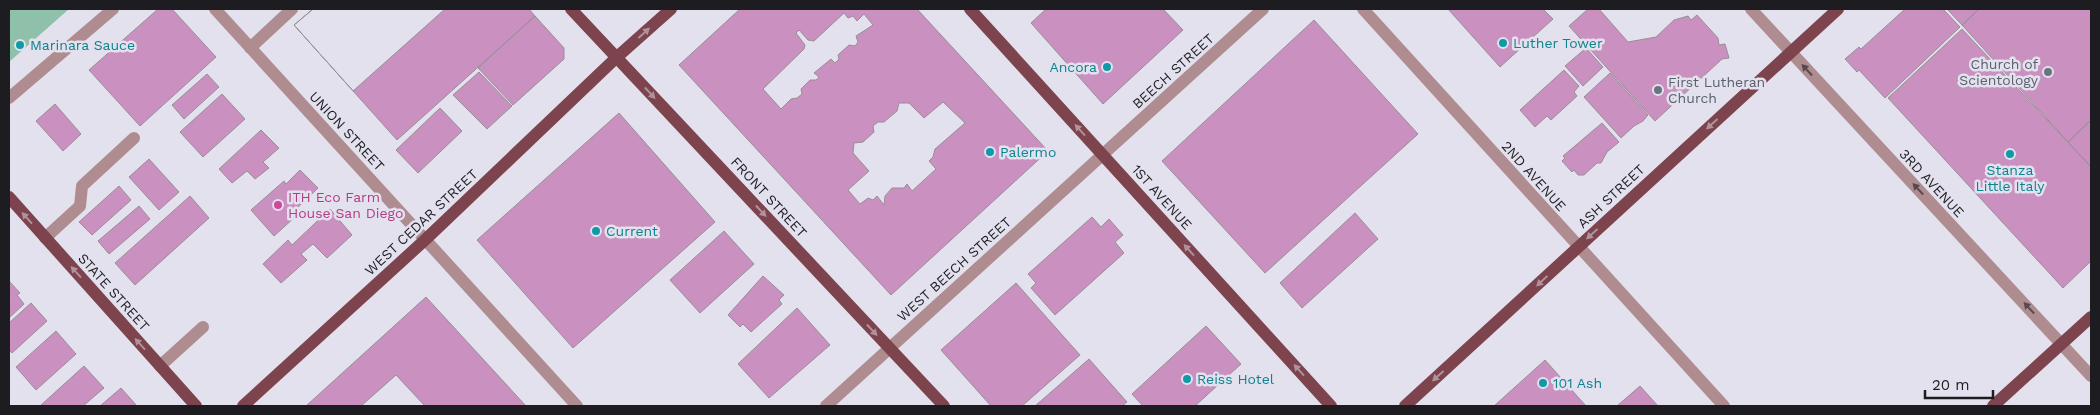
<svg xmlns="http://www.w3.org/2000/svg" width="2100" height="415" font-family="'Work Sans',sans-serif">
	<style>
		.green { fill: #8fc0a9 }
		.building { fill: #ca91c0; stroke: #988e96; fill-rule: evenodd }
		.lines { fill: none; stroke-linecap: round; stroke-linejoin: round }
		.minor { stroke: #ae8c90; stroke-width: 12 }
		.major { stroke: #7d444d; stroke-width: 12 }
		.oneway { fill: #b0929e }
		.oneway2 { fill: #57494d }
		.culture-dot { fill: #0f9aa8; stroke: #e3e1ee; stroke-width: 2 }
		.worship-dot { fill: #6b7280; stroke: #e3e1ee; stroke-width: 2 }
		.hotel-dot { fill: #d1479c; stroke: #e3e1ee; stroke-width: 2 }
		.labels { text-anchor: middle; dominant-baseline: central; stroke-width: 5; stroke-linejoin: round; paint-order: stroke }
		.culture-label { font-size: 14px; fill: #0d838f; stroke: #e3e1ee; text-anchor: start }
		.worship-label { font-size: 14px; fill: #5b616d; stroke: #e3e1ee; text-anchor: end }
		.street-label { font-size: 14px; fill: #1d1d21; stroke: #e3e1ee }
		.hotel-label { font-size: 14px; fill: #b23c85; stroke: #e3e1ee; text-anchor: start }
	</style>
	<rect width="100%" height="100%" fill="#e3e1ee"/>
	<path class="green" d="M9,9H69L9,62Z"/>
	<path class="building" d="M158,9H172L216,57L140,126L89,70Z
		M313,9H529L535,16L397,140L294,25Z
		M313,9H445L353,91L294,25Z
		M740,9H917L1048,151L891,295L679,65ZM844,13L848,18L853,16L857,21L864,14L873,25L856,36L858,42L855,46L849,45L838,55L839,59L835,63L831,59L814,73L819,77L816,80H810L801,89L802,94L797,98L791,99L781,109L763,89L804,49L805,45L796,33L799,30L808,40L814,41ZM943,102L965,123L935,149L933,157L929,161L936,169L912,191L907,184L904,188H892L885,196L884,205L877,196L873,200L868,198L860,204L848,190L869,171L853,153L854,143L863,142L874,132L873,126L878,122H884L897,111L899,103H909L924,118Z
		M1046,9H1163L1183,30L1103,104L1031,23Z
		M1448,9H1543L1553,19L1500,67Z
		M1588,9H1599L1628,42L1656,37L1674,20L1688,16L1691,20L1697,15L1718,38L1719,45L1725,44L1729,58L1722,59L1655,121L1569,26Z
		M1905,9H1943L1960,27L1885,98L1859,70L1857,72L1845,59L1859,47L1861,49Z
		M1947,9H1979L1962,25Z
		M1979,9H2091V120L2068,142L1962,25Z
		M535,16L564,48V59L513,105L478,68Z
		M1314,20L1418,134L1265,273L1162,161Z
		M1962,29L2091,167V261L2063,288L1888,98Z
		M1586,48L1603,67L1583,86L1565,66Z
		M1564,70L1579,86L1574,92L1577,96L1551,120L1547,116L1535,127L1520,110Z
		M479,72L512,106L487,129L453,95Z
		M1610,73L1648,115L1643,121L1634,126L1621,138L1584,97Z
		M207,74L219,87L184,119L172,105Z
		M222,94L245,119L203,157L180,132Z
		M55,104L81,134L63,151L36,121Z
		M440,108L462,131L418,173L396,150Z
		M619,113L715,222L573,348L477,240Z
		M2091,120V167L2068,142Z
		M1602,123L1619,142L1607,152L1601,163H1597L1584,175H1578L1574,170L1572,172L1562,161L1565,158L1563,156Z
		M261,130L279,148L263,162L269,168L255,179L247,171L232,183L219,169Z
		M149,159L179,192L159,210L129,177Z
		M300,170L318,188L292,213L295,217L274,236L251,210L284,181L286,184Z
		M119,186L131,200L92,235L79,222Z
		M190,196L209,218L135,285L115,263Z
		M139,206L150,219L109,254L98,241Z
		M330,209L352,235L327,258L313,244L301,254L307,260L281,283L263,264L288,240L292,245Z
		M1355,213L1378,239L1302,308L1280,283Z
		M1092,217L1101,227L1109,219L1123,235L1115,242L1124,253L1055,315L1031,288L1036,283L1028,274Z
		M724,231L754,264L700,313L670,280Z
		M763,276L784,295L779,300L782,304L751,332L743,324L740,327L728,315Z
		M9,281L20,293L17,295L24,304L9,318Z
		M1016,283L1080,355L1022,406H991L941,350Z
		M426,297L526,406H425L396,375L361,406H306Z
		M31,303L47,321L12,353L9,350V323Z
		M797,308L830,345L769,398L738,364Z
		M1206,326L1241,364L1195,406H1143L1132,394Z
		M56,331L76,354L36,390L16,367Z
		M1089,359L1127,402L1122,406H1035Z
		M1545,360L1586,406H1494Z
		M84,366L104,388L83,406H40Z
		M1640,386L1658,406H1617Z
		M121,388L137,406H100Z"/>
	<g class="lines">
		<path class="minor" d="M215,9L577,406
			M1363,9L1724,406
			M1751,9L2091,376
			M250,48L292,9
			M9,98L113,9
			M45,238L80,206L82,186L134,138
			M160,366L203,327
			M826,406L1263,9"/>
		<path class="major" d="M571,9L944,406
			M970,9L1331,406
			M9,197L196,406
			M243,406L426,239L617,57L671,9
			M1405,406L1838,9
			M1993,406L2091,317"/>
	</g>
	<defs><path id="oneway-solid" d="M-6-.8H1V-3.2L6.5 0L1 3.2V.8H-6Z" transform="scale(1.25)"/></defs>
	<g class="oneway">
		<use href="#oneway-solid" transform="translate(644 33) rotate(-42)"/>
		<use href="#oneway-solid" transform="translate(650 93) rotate(47)"/>
		<use href="#oneway-solid" transform="translate(1712 124) rotate(138)"/>
		<use href="#oneway-solid" transform="translate(1080 130) rotate(-132)"/>
		<use href="#oneway-solid" transform="translate(761 211) rotate(47)"/>
		<use href="#oneway-solid" transform="translate(27 218) rotate(-132)"/>
		<use href="#oneway-solid" transform="translate(1592 234) rotate(138)"/>
		<use href="#oneway-solid" transform="translate(1189 250) rotate(-132)"/>
		<use href="#oneway-solid" transform="translate(76 272) rotate(-132)"/>
		<use href="#oneway-solid" transform="translate(1542 281) rotate(137)"/>
		<use href="#oneway-solid" transform="translate(872 330) rotate(47)"/>
		<use href="#oneway-solid" transform="translate(140 344) rotate(-132)"/>
		<use href="#oneway-solid" transform="translate(1299 370) rotate(-132)"/>
		<use href="#oneway-solid" transform="translate(1438 376) rotate(138)"/>
	</g>
	<g class="oneway2">
		<use href="#oneway-solid" transform="translate(1807 70) rotate(-133)"/>
		<use href="#oneway-solid" transform="translate(1918 189) rotate(-133)"/>
		<use href="#oneway-solid" transform="translate(2029 308) rotate(-133)"/>
	</g>
	<g class="culture-dot">
		<circle cx="1503" cy="43" r="5"/>
		<circle cx="20" cy="45" r="5"/>
		<circle cx="1107" cy="67" r="5"/>
		<circle cx="990" cy="152" r="5"/>
		<circle cx="2010" cy="154" r="5"/>
		<circle cx="596" cy="231" r="5"/>
		<circle cx="1187" cy="379" r="5"/>
		<circle cx="1543" cy="383" r="5"/>
	</g>
	<g class="worship-dot">
		<circle cx="2048" cy="72" r="5"/>
		<circle cx="1658" cy="90" r="5"/>
	</g>
	<circle class="hotel-dot" cx="278" cy="205" r="5"/>
	<g class="labels">
		<g class="culture-label">
			<text x="1513" y="43">Luther Tower</text>
			<text x="30" y="45">Marinara Sauce</text>
			<text x="1097" y="67" text-anchor="end">Ancora</text>
			<text x="1000" y="152">Palermo</text>
			<text x="2010" y="170" text-anchor="middle">Stanza<tspan x="2010" dy="16">Little Italy</tspan></text>
			<text x="606" y="231">Current</text>
			<text x="1197" y="379">Reiss Hotel</text>
			<text x="1553" y="383">101 Ash</text>
		</g>
		<g class="worship-label">
			<text x="2038" y="64">Church of<tspan x="2038" dy="16">Scientology</tspan></text>
			<text x="1668" y="82" text-anchor="start">First Lutheran<tspan x="1668" dy="16">Church</tspan></text>
		</g>
		<g class="street-label">
			<text transform="translate(1173 71) rotate(-42)">BEECH STREET</text>
			<text transform="translate(347 131) rotate(47)">UNION STREET</text>
			<text transform="translate(1534 176) rotate(48)">2ND AVENUE</text>
			<text transform="translate(1932 183) rotate(47)">3RD AVENUE</text>
			<text transform="translate(1611 196) rotate(-43)">ASH STREET</text>
			<text transform="translate(769 197) rotate(47)">FRONT STREET</text>
			<text transform="translate(1162 197) rotate(48)">1ST AVENUE</text>
			<text transform="translate(421 222) rotate(-43)">WEST CEDAR STREET</text>
			<text transform="translate(954 269) rotate(-42)">WEST BEECH STREET</text>
			<text transform="translate(114 292) rotate(48)">STATE STREET</text>
		</g>
		<g class="hotel-label">
			<text x="288" y="197">ITH Eco Farm<tspan x="288" dy="16">House San Diego</tspan></text>
		</g>
	</g>
	<rect width="2100" height="415" fill="none" stroke="#1d1d21" stroke-width="20"/>
	<path d="M1925 390v8h68v-8" fill="none" stroke="#1d1d21" stroke-width="2.5"/>
	<text x="1932" y="390" font-size="15" fill="#1d1d21" stroke="#e3e1ee" stroke-width="4" paint-order="stroke">20 m</text>
</svg>
